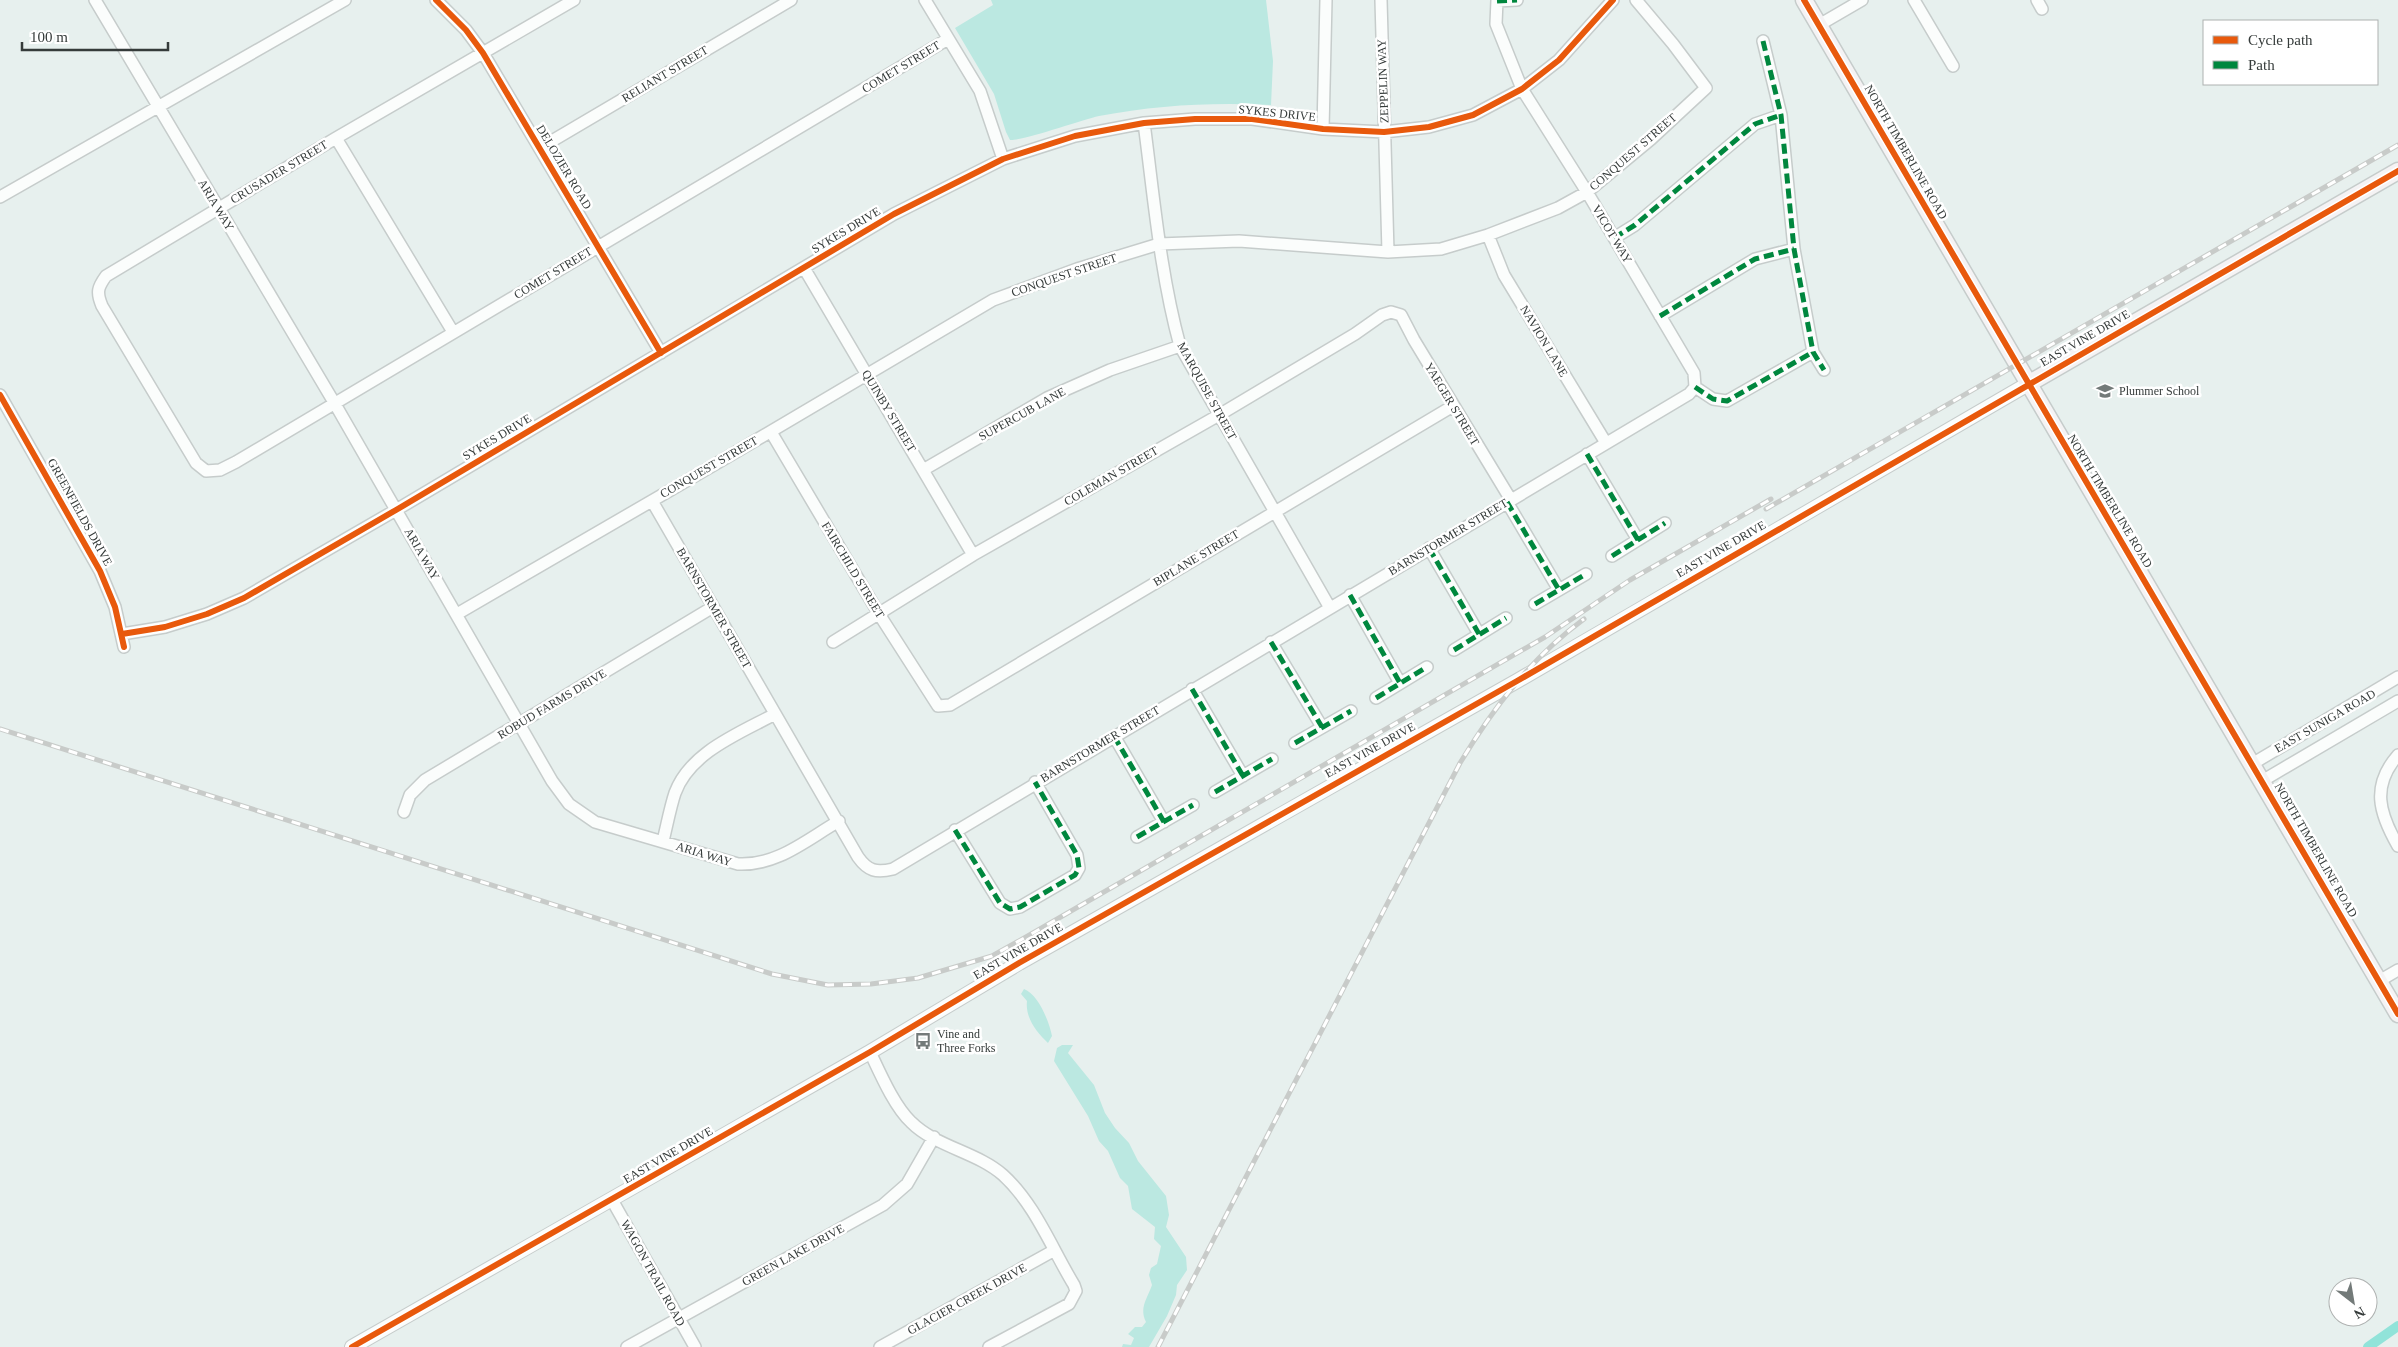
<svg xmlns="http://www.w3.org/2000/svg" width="2398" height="1347" font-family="'Times New Roman',serif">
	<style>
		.green { fill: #bbe8e1 }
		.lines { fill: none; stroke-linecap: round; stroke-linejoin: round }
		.canal { stroke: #91e3d9; stroke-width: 10 }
		.minor-casing { stroke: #c6cccb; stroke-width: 14 }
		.tertiary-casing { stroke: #c6cccb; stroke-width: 16 }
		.secondary-casing { stroke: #c6cccb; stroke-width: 19 }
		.minor { stroke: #fbfdfc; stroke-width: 11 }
		.tertiary { stroke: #fbfdfc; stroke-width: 14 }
		.secondary { stroke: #f5f3f4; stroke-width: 16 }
		.rail-casing { stroke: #c8cbc9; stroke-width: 5 }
		.rail { stroke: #fff; stroke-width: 3; stroke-dasharray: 9; stroke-linecap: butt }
		.quiet { stroke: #00873e; stroke-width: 5; stroke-dasharray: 10 5; stroke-linecap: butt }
		.cycleway-casing { stroke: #fff; stroke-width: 9 }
		.cycleway { stroke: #e8590c; stroke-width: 6 }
		.labels { text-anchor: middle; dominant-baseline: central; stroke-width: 5; stroke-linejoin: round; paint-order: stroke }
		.street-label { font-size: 12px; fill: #353b3a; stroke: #fff }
		.poi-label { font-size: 12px; fill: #353b3a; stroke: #fff; text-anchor: start }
	</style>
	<rect width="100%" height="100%" fill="#e7f0ee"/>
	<path class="green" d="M991,0H1266L1273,61L1271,105C1213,102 1156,105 1099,116C1081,120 1023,141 1010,140L1006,132L994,94L955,28L993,5Z
		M1024,989C1038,994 1049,1021 1052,1036L1048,1043C1036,1032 1025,1017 1027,1001L1021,994Z
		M1062,1045H1073L1068,1053L1094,1085L1105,1113L1115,1128L1129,1143L1138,1161L1166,1196L1169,1215L1166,1227L1186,1257L1187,1270L1177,1285L1176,1295L1167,1316L1149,1347H1122L1123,1344L1131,1345L1134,1338L1128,1334L1135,1327H1142L1146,1322C1139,1308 1147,1299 1152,1285L1149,1275L1151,1268L1157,1264L1161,1246L1154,1239L1155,1227L1132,1209L1128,1186L1120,1178L1108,1151L1099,1141L1088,1116L1054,1061L1057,1048Z"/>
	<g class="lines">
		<path class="canal" d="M2368,1347L2398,1326"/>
		<g class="minor-casing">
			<path id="minor" d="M95,0L335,404L552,781L569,804L595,822L738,864C777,866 806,840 839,821
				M436,0L466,30L483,53L661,353
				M574,0L336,138L106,276C98,287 96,292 102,306L196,463L206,471L220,470L236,462L948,39
				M925,0L980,91L1003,159
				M1381,0L1388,252
				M1497,0L1496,24L1522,89L1587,192L1694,373L1695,387
				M1914,0L1953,66
				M2037,0L2042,9
				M1497,1L1517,0
				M1819,25L1862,0
				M1763,41L1781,115L1794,249L1813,352L1824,370
				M1144,123C1154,198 1160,273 1180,346L1330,608
				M1323,129L1326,0
				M336,138L453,332
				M540,148L791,0
				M0,197L345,0
				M1488,235L1504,275L1606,443
				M1614,238L1635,225L1755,124L1781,115
				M804,268L973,555
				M1660,316L1755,259L1794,249
				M1695,387L1713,399L1727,401L1813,352
				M0,395L100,571L115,607L124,647
				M771,432L879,614L938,706L950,705L1453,406
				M1587,454L1638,540
				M923,470L1047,398L1110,370L1180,346
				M652,501L858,857C868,871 876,873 893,869L1689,394L1695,387
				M1507,502L1559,590
				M1429,548L1479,634
				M1612,556L1665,523
				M1350,595L1400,683
				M1535,604L1586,574
				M457,614L724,459L993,300L1077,269L1159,244L1239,241L1388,252L1441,249L1488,235L1558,208L1587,192L1651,139L1706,88L1673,44L1636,0
				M122,634L165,627L207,614L244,598L396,510L894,214L1003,159L1075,136L1144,123L1195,119H1252L1323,129L1384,132L1429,127L1473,115L1522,89L1559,60L1613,0
				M833,642L973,555L1219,415L1355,334L1382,315L1391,312L1401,315L1414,340L1511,500
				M1271,642L1322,727
				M1454,650L1506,618
				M1192,689L1243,776
				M1376,698L1427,667
				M1114,736L1164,822
				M1295,743L1351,711
				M2398,755C2371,786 2379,813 2398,846
				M2252,764L2398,677
				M2262,781L2398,701
				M1215,792L1272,759
				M404,812L410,795L425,780L713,607
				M955,830L1000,903L1010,909L1020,907L1075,875L1079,868L1077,855L1035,782
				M1137,837L1193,805
				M663,841C667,825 670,808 675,793C690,752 740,733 775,714
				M2379,981L2398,970
				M870,1052C880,1073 894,1106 911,1122C936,1147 977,1152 1003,1175C1035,1204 1052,1249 1074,1285L1076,1291L1069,1304L989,1347
				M612,1200L695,1347
				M627,1347L883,1205L907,1184L934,1137
				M880,1347L1053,1251"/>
		</g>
		<g class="tertiary-casing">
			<path id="tertiary" d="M352,1347L870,1052L1019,963L1517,681L2028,384"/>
		</g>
		<g class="secondary-casing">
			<path id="secondary" d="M1804,0L2398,1014
				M2028,384L2398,171"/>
		</g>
		<use href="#minor" class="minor"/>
		<use href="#tertiary" class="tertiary"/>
		<use href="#secondary" class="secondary"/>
		<g class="rail-casing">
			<path id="rail" d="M1766,509L2398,145
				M0,729L772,974L828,985L871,984L918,978L992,956L1026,937L1545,637L1630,580L1771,499
				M1158,1347L1460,763C1494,707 1531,658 1584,619"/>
		</g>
		<use href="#rail" class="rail"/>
		<path class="quiet" d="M1497,1L1517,0
			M1763,41L1781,115L1794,249L1813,352L1824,370
			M1614,238L1635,225L1755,124L1781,115
			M1660,316L1755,259L1794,249
			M1695,387L1713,399L1727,401L1813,352
			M1587,454L1638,540
			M1507,502L1559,590
			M1429,548L1479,634
			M1612,556L1665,523
			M1350,595L1400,683
			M1535,604L1586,574
			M1271,642L1322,727
			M1454,650L1506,618
			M1192,689L1243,776
			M1376,698L1427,667
			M1114,736L1164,822
			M1295,743L1351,711
			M1215,792L1272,759
			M955,830L1000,903L1010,909L1020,907L1075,875L1079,868L1077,855L1035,782
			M1137,837L1193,805"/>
		<g class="cycleway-casing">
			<path id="cycleway" d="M436,0L466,30L483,53L661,353
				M1804,0L2398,1014
				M0,395L100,571L115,607L124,647
				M122,634L165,627L207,614L244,598L396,510L894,214L1003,159L1075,136L1144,123L1195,119H1252L1323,129L1384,132L1429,127L1473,115L1522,89L1559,60L1613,0
				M352,1347L870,1052L1019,963L1517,681L2398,171"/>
		</g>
		<use href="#cycleway" class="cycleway"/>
	</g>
	<defs>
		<g id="school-bare" transform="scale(1.35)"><path d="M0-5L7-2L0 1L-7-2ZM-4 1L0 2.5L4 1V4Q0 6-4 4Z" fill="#737a79" stroke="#fff" stroke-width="2.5" paint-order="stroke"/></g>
		<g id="bus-bare" transform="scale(1.35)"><path d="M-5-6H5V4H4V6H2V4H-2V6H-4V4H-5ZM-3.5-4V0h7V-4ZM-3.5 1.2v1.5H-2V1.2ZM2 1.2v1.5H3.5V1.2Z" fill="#737a79" stroke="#fff" stroke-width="2.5" paint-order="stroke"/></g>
	</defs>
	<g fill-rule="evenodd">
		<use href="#school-bare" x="2105" y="391"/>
		<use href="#bus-bare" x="923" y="1041"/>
	</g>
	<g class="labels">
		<g class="street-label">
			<text transform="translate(901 67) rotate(-31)">COMET STREET</text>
			<text transform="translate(665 74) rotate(-31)">RELIANT STREET</text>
			<text transform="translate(1383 81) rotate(-92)">ZEPPELIN WAY</text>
			<text transform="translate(1277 113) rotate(6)">SYKES DRIVE</text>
			<text transform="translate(1633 152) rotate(-41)">CONQUEST STREET</text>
			<text transform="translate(1906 152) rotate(60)">NORTH TIMBERLINE ROAD</text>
			<text transform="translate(564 167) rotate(59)">DELOZIER ROAD</text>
			<text transform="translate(279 172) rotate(-31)">CRUSADER STREET</text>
			<text transform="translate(216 205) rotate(59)">ARIA WAY</text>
			<text transform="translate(846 230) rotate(-31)">SYKES DRIVE</text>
			<text transform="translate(1612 234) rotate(59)">VICOT WAY</text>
			<text transform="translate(553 273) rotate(-31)">COMET STREET</text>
			<text transform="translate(1064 275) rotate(-19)">CONQUEST STREET</text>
			<text transform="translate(2085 338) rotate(-30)">EAST VINE DRIVE</text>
			<text transform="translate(1544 341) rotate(59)">NAVION LANE</text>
			<text transform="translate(1207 391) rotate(61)">MARQUISE STREET</text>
			<text transform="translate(1452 404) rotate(59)">YAEGER STREET</text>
			<text transform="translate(889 411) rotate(59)">QUINBY STREET</text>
			<text transform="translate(1022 414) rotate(-29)">SUPERCUB LANE</text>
			<text transform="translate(497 437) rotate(-31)">SYKES DRIVE</text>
			<text transform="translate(709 467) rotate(-30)">CONQUEST STREET</text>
			<text transform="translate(1111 476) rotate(-30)">COLEMAN STREET</text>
			<text transform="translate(2110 501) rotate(59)">NORTH TIMBERLINE ROAD</text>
			<text transform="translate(80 512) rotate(61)">GREENFIELDS DRIVE</text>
			<text transform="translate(1448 537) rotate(-31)">BARNSTORMER STREET</text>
			<text transform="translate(1721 549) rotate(-30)">EAST VINE DRIVE</text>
			<text transform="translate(422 554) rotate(60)">ARIA WAY</text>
			<text transform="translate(1196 558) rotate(-31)">BIPLANE STREET</text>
			<text transform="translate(853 570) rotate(59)">FAIRCHILD STREET</text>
			<text transform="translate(714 608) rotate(60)">BARNSTORMER STREET</text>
			<text transform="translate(552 704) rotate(-31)">ROBUD FARMS DRIVE</text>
			<text transform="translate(2325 721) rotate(-30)">EAST SUNIGA ROAD</text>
			<text transform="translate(1100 744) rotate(-31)">BARNSTORMER STREET</text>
			<text transform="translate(1370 750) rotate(-29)">EAST VINE DRIVE</text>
			<text transform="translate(2316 850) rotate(60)">NORTH TIMBERLINE ROAD</text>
			<text transform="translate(704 854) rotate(17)">ARIA WAY</text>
			<text transform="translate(1018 951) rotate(-30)">EAST VINE DRIVE</text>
			<text transform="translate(668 1155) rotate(-30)">EAST VINE DRIVE</text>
			<text transform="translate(793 1255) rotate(-29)">GREEN LAKE DRIVE</text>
			<text transform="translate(653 1273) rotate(61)">WAGON TRAIL ROAD</text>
			<text transform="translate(967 1299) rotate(-29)">GLACIER CREEK DRIVE</text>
		</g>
		<g class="poi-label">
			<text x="2119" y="391">Plummer School</text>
			<text x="937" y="1034">Vine and<tspan x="937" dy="14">Three Forks</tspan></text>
		</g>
	</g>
	<rect x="2203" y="20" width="175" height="65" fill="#ffffff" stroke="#aeb1b0"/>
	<rect x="2213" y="36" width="25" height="8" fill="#e8590c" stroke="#aeb1b0"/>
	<text x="2248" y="45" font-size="15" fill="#353b3a">Cycle path</text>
	<rect x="2213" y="61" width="25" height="8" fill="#00873e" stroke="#aeb1b0"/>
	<text x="2248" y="70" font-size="15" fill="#353b3a">Path</text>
	<g transform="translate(2353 1302) rotate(149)"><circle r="24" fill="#ffffff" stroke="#aeb1b0"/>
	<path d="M0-4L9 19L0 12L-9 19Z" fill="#737a79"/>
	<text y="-8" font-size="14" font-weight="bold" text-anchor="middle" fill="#353b3a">N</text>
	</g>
	<path d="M22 42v8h146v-8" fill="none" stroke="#353b3a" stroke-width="2.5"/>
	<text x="30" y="42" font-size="15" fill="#353b3a" stroke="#ffffff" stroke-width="4" paint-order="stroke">100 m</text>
</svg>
